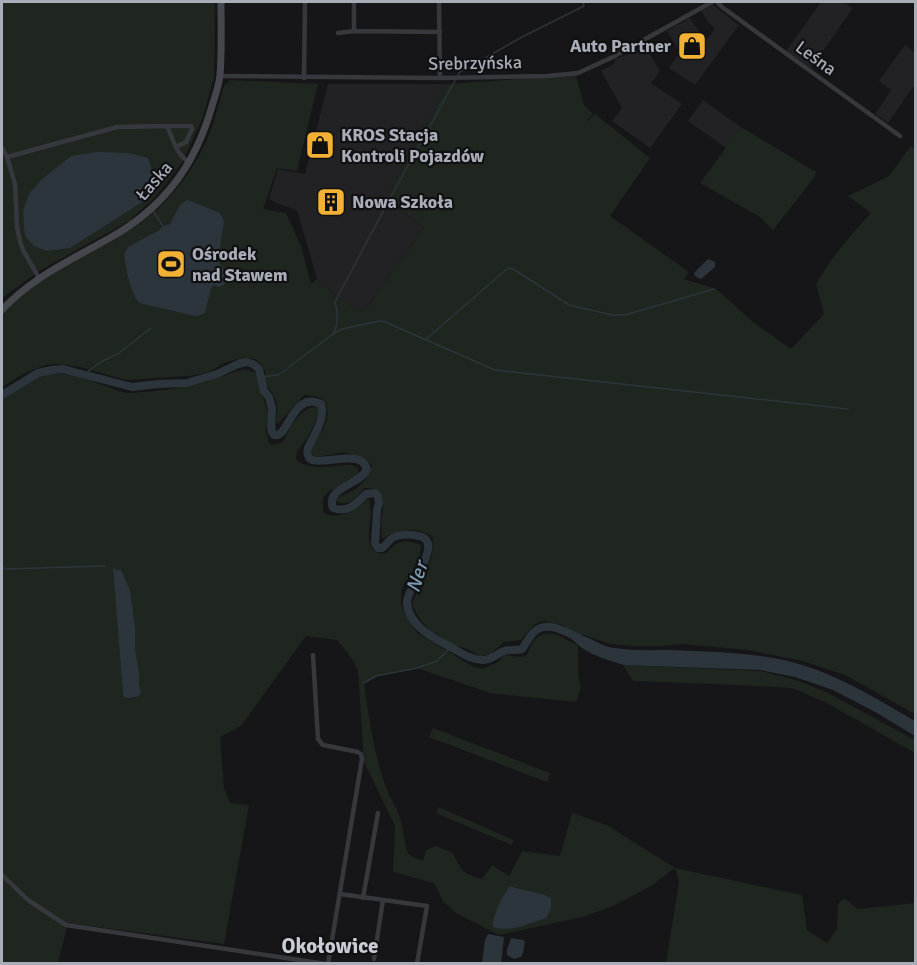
<svg xmlns="http://www.w3.org/2000/svg" width="917" height="965" font-family="Signika,sans-serif">
	<style>
		.built { fill: #222225 }
		.green { fill: #1e261f }
		.water { fill: #2c353c }
		.lines { fill: none; stroke-linecap: round; stroke-linejoin: round }
		.stream { stroke: #2c353c; stroke-width: 1.5 }
		.river { stroke: #2c353c; stroke-width: 8 }
		.street { stroke: #37383d; stroke-width: 4.5 }
		.secondary { stroke: #45474d; stroke-width: 7 }
		.labels { text-anchor: middle; dominant-baseline: central; stroke-width: 4.5; stroke-linejoin: round; paint-order: stroke }
		.poi-label { font-size: 18px; font-weight: bold; fill: #a8adb8; stroke: #111113; text-anchor: start }
		.street-label { font-size: 18px; fill: #a8adb8; stroke: #111113 }
		.water-label { font-size: 20px; font-style: italic; fill: #7f9bb3; stroke: #111113 }
		.quarter-label { font-size: 21px; font-weight: bold; fill: #c9ccd4; stroke: #111113 }
	</style>
	<rect width="100%" height="100%" fill="#161618"/>
	<path class="built" d="M821,2H843L853,8L811,68L786,51Z
		M713,5L739,25L695,85L669,68L680,52L667,31L690,18L705,41L715,29L708,22L701,11Z
		M644,44L660,71L651,83L682,104L650,148L612,121L622,108L601,71L615,63L614,60L634,51V49Z
		M905,45L915,53V84L888,123L875,114L891,90L879,81Z
		M328,84H448L386,199L424,228L363,313L334,295L317,279L297,210L276,203L269,199L278,169L305,174Z
		M703,100L741,127L726,148L688,121Z"/>
	<path class="green" d="M2,2H215L214,77L203,117L182,163L155,197L129,221L41,270L2,298Z
		M576,75L584,105L593,114L585,123L595,114L650,158L610,216L689,272L684,279L716,289L753,322L791,349L824,314L816,284C832,256 849,237 871,213L848,196L889,176L911,146L916,150L915,714L845,675L803,661L747,650L681,644L662,646H631L610,644L584,635L578,636L563,625L544,621L539,622L533,626L521,640L504,642L490,654L480,656L465,648L453,646L437,634L431,632L419,618L412,604L432,556L433,538C419,525 396,530 382,539C382,532 380,522 382,514C385,498 383,488 364,488C356,498 351,506 337,502L336,499C342,494 348,494 354,490C362,485 371,474 372,465L358,456L343,452L329,455L314,457C312,453 311,452 312,447C314,442 319,436 322,431C328,421 332,402 318,397C314,395 308,396 304,395L278,424L275,423C279,406 277,396 265,384V371L261,364L255,359L250,358L238,359L224,363L214,369L206,373L189,376L126,380L80,367L58,364L45,365L25,373L2,387V315C11,305 21,295 32,286C60,266 94,252 124,234C163,211 195,172 211,130C216,115 220,100 224,85L229,82V80L318,84L297,171L277,168L263,209L286,213L301,246L311,284L317,279L334,295L363,313L424,228L386,199L448,84Z
		M741,127L816,172L814,178L773,230L760,217L700,183Z
		M245,369L256,373L268,414L266,428L269,444C274,445 279,445 283,441C285,438 286,435 288,432C293,421 305,406 317,407L319,411C314,426 308,440 297,451L296,459C308,472 335,465 351,465L358,468V474L328,492L323,498V512C333,519 346,515 357,508C362,505 364,501 369,499C370,504 371,510 371,515C369,529 363,557 387,553C398,539 405,540 421,545L420,554L416,565L410,576L404,584L401,592V603L406,616L417,633L472,666L482,669L498,662L504,655L520,657L526,656C529,651 531,644 535,639C536,638 541,635 543,634C558,630 566,642 578,645V673L581,688L576,702L490,693L417,668L376,676L364,683C369,719 374,755 387,790C390,799 396,807 399,815C403,826 404,843 407,851C410,857 417,858 423,861L426,850L436,846L453,853C462,872 462,873 482,879L492,865L509,876L522,851L560,856L572,813L607,825L675,868L802,895L807,930L827,943L837,929L838,904L844,898L858,909L915,903V963H666L679,882L675,868L651,886L615,905L583,917L499,935L456,913L443,901L434,883L393,872L395,826L364,762L358,670L348,653L337,640L306,636L241,726L220,737L224,788L230,803L249,805L224,944L68,923L58,963H2V399C12,393 22,385 33,379C56,368 78,376 100,384C110,387 122,394 131,393C156,391 181,389 205,382C219,378 231,372 245,369Z
		M623,665L760,671L796,680L824,691L915,740V753L825,702L792,688L738,685L633,681Z
		M433,728L550,773L547,782L429,737Z
		M439,807L513,840L512,845L436,813Z"/>
	<path class="water" d="M97,152L130,153L148,158L153,174L147,199L70,248L47,251L34,246L25,236L23,211L29,194L41,180L71,156Z
		M187,200L191,201L220,213L224,221L218,261L227,276L224,285L219,287L214,285L211,288L205,313L198,316H194L140,303C130,295 126,267 124,254L128,247L160,230L163,226L170,224L180,205Z
		M708,259L715,262V267L701,279L695,276L694,273Z
		M113,567L116,570H121L130,590L135,627V650L139,671V685L141,692L139,696L129,698L124,697L123,692Z
		M564,631C571,633 579,634 586,637C596,641 604,647 615,648C634,651 652,650 670,650C709,652 750,652 788,661C836,673 873,697 915,721V736L877,713L833,690L795,677L760,670L624,665C611,661 593,656 582,648C575,643 570,637 564,631Z
		M510,886C522,891 542,892 551,898V909L546,918C530,923 510,933 493,927C492,917 503,894 510,886Z
		M488,934L504,937L501,963H482L485,940Z
		M511,938L523,940L525,942L523,953L521,957L514,959L507,955V950Z"/>
	<g class="lines">
		<path class="stream" d="M458,75L460,72L522,37L584,6L583,2
			M153,211L163,226
			M333,334L342,329L380,321L385,322L495,370L848,409
			M425,340L508,268L513,269L569,305L612,315H625L714,289
			M289,367L333,334C339,323 338,314 335,302L389,200L456,79
			M85,374L99,363L119,353L151,328
			M262,377L278,375L287,369
			M2,445V473
			M2,567L5,569L105,566
			M364,683L376,676L417,668L437,661L451,647"/>
		<path class="river" d="M2,395L38,373L52,370L63,369L74,372L132,387L158,384L187,383L217,374L238,364L246,362L253,364L259,369L264,391L269,397L272,409L271,426L272,432L274,435H278L282,432C293,417 299,394 321,404C326,418 314,435 308,448C307,452 307,458 312,460C320,464 351,454 361,461C365,463 365,466 367,469C361,485 325,487 333,508C349,513 356,504 366,494L375,493L378,496L379,503L377,510L375,544L378,548H382C386,546 387,542 391,539C399,533 413,534 422,537C442,544 407,589 407,602C408,627 436,639 454,649C463,654 472,660 483,660C492,660 496,654 504,651C510,649 516,651 522,649C526,644 529,637 534,632C546,620 564,631 577,637"/>
		<path class="street" d="M439,2L440,78
			M717,2L722,7L900,136
			M354,31V2
			M338,33L354,31L440,32
			M220,76L440,78L547,76L578,73L613,57L712,2
			M304,78L305,2
			M176,147L186,142L192,129L191,126H167C173,138 176,156 190,162
			M2,148L7,157
			M39,278L23,250L20,241L17,227L15,184L7,157L117,127L167,126
			M313,655L318,739L323,745L358,752L361,754L362,759L328,964
			M2,875L28,900L66,925L326,964
			M340,894L427,906L417,964
			M363,898L378,813
			M374,959L383,900"/>
		<path class="secondary" d="M2,310C31,278 71,260 108,239C163,209 195,166 212,106C215,96 219,86 220,75C222,51 221,26 221,2"/>
	</g>
	<defs>
		<g id="shop-square" transform="scale(1.5)"><rect x="-9" y="-9" width="18" height="18" rx="4" fill="#f2b134" stroke="#111113"/><path d="M-5-2.5h2.3a2.7 3.5 0 0 1 5.4 0H5L5.5 6h-11ZM-1.5-2.5h3a1.5 2.3 0 0 0-3 0Z" fill="#111"/></g>
		<g id="building-square" transform="scale(1.5)"><rect x="-9" y="-9" width="18" height="18" rx="4" fill="#f2b134" stroke="#111113"/><path d="M-4-6H4V6H1V3H-1V6H-4ZM-2.5-4.3h1.7v1.8h-1.7ZM.8-4.3h1.7v1.8H.8ZM-2.5-1h1.7V.8h-1.7ZM.8-1h1.7V.8H.8Z" fill="#111"/></g>
		<g id="stadium-square" transform="scale(1.5)"><rect x="-9" y="-9" width="18" height="18" rx="4" fill="#f2b134" stroke="#111113"/><path d="M0-5a6.5 5 0 1 0 0 10a6.5 5 0 1 0 0-10ZM-3.5-1.8h7v3.6h-7Z" fill="#111"/></g>
	</defs>
	<g fill-rule="evenodd">
		<use href="#shop-square" x="692" y="46"/>
		<use href="#shop-square" x="320" y="145"/>
		<use href="#building-square" x="331" y="202"/>
		<use href="#stadium-square" x="171" y="264"/>
	</g>
	<g class="labels">
		<g class="poi-label">
			<text x="671" y="46" text-anchor="end">Auto Partner</text>
			<text x="341" y="135">KROS Stacja<tspan x="341" dy="21">Kontroli Pojazdów</tspan></text>
			<text x="352" y="202">Nowa Szkoła</text>
			<text x="192" y="254">Ośrodek<tspan x="192" dy="21">nad Stawem</tspan></text>
		</g>
		<g class="street-label">
			<text transform="translate(816 58) rotate(36)">Leśna</text>
			<text transform="translate(475 63) rotate(-1)">Srebrzyńska</text>
			<text transform="translate(154 181) rotate(-49)">Łaska</text>
		</g>
		<g class="water-label">
			<text transform="translate(417 577) rotate(-72)">Ner</text>
		</g>
		<g class="quarter-label">
			<text x="330" y="946">Okołowice</text>
		</g>
	</g>
	<rect width="917" height="965" fill="none" stroke="#a8adb8" stroke-width="6"/>
</svg>
